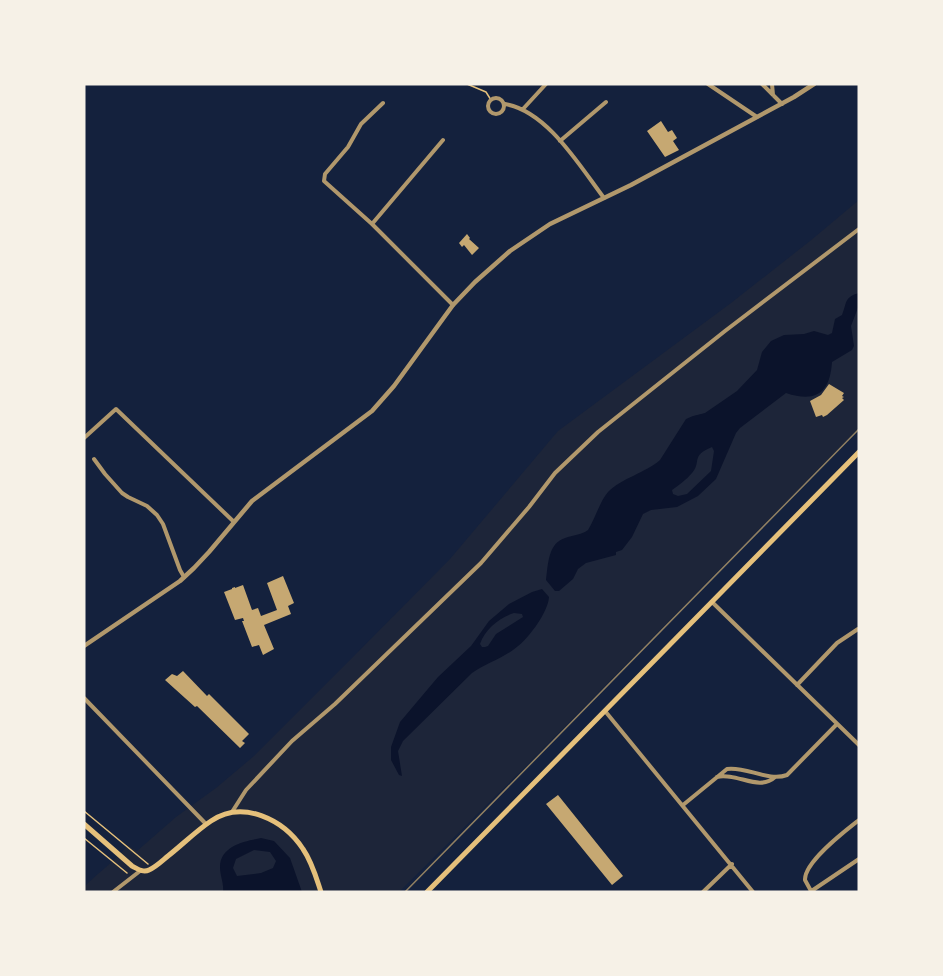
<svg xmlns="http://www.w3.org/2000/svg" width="943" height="976" font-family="Cabin,sans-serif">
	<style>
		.green { fill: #1d2539 }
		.water { fill: #0b132b; fill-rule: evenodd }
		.building { fill: #c6a872 }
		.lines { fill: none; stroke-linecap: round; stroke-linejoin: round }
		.path { stroke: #e5c07b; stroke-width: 1.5 }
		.minor { stroke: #b1986c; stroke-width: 4 }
		.tertiary { stroke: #b1986c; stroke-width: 4.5 }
		.secondary { stroke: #e5c07b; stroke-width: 5 }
		.primary { stroke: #e5c07b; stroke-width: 5 }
		.tram { stroke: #918062; stroke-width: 1.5 }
	</style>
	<rect width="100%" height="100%" fill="#14213d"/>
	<path class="green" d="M859,200V428L524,768L399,892H84V887C99,872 115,861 128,845L137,851L176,817L216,788L254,756L349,661L450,559L558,431L731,303L810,241Z"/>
	<path class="water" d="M859,293V305L851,326L854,346L852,350L832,362C830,393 816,403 786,393L740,428L736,433L716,479L698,496L677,507L651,510L643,514L632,537L622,550L616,552V555L586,563L578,569L573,579L559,591H555L546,580C548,565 548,543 565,538C573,535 581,535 588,530C595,519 600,501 608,492C620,479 647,472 660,460L686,419L693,416L705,413L737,391L757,370L762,352L771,341L784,335L804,334L814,331L828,335L832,333L835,319L842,315C847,303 844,297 859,293ZM712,447L714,451L711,471L687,494L678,496L673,494L672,490C679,485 686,480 692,473C702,462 690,456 712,447Z
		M542,589L549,597C548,613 527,641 513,650C500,659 485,664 472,673L403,741L398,751L402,776L399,775L391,760V747L400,722L438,677L471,646L489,621L509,604L532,592ZM514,613L522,614L523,617L496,634L488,646L485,647H482L480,644C485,629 499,618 514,613Z
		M261,838L274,841L290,858L302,892H223C224,883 220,876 220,867C220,846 245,841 261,838ZM254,850L270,852L276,861L273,868L261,873L237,876L233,868L236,859Z"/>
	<path class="building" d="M661,121L668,132L672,130L677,138L673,141L679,150L665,157L647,131Z
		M467,234L470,238L469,239L479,248L472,255L464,245L462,247L459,243Z
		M829,384L844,393L842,396L844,397L842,398L844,400L827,415L823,417L822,415L816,417L810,401L821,395Z
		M283,576L294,603L288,606L291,614L264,625L274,649L263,655L259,645L252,647L242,621H244L243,618L235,620L224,592L232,589V588L235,587V588L243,585L252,610L258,608L261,616L277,610L267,583Z
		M183,671L207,696L209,694L249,734L242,741L245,743L240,748L197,706L195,707L165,680L172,674L177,676Z
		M558,795L623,876L612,885L546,804Z"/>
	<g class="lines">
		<path class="path" d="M467,84L486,92L491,100
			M84,811L148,864
			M84,838L127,873"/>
		<path class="minor" d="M708,84L757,117
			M762,84L782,104
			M772,84L773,95
			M488 106a8 8 0 1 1 16 0a8 8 0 1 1-16 0Z
			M383,103L361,124L348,147L325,174L324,181L372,224L453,305
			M505,104C547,111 579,165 604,198
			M523,109L546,84
			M560,141L606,102
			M372,224L443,140
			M84,438L116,409L233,521
			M94,459L105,474L122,493L128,497L147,506L157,515L163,524L180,570L184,577
			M712,602L859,745
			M797,685L837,643L858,629
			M84,698L206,824
			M605,711L753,892
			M717,777C737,772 759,792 775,777
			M683,805L727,769C746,766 768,782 787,775L837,724
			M232,812L246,790L292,741L335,704L481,563L529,507L555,473L598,432L725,331L859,229
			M811,891L805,880C804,862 845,831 859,820
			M113,892L140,871
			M703,892L732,864
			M810,892L859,859"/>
		<path class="tertiary" d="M84,646L180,581L194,568L209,552L252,501L372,411L394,386L453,305L475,282L510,251L550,224L631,185L794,97L814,84"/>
		<path class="secondary" d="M84,824L132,866C138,869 143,873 149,870C156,867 162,861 168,856C182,845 196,831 211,821C243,799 284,820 303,849C312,862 316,877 321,892"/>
		<path class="primary" d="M427,892L859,452"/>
		<path class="tram" d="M405,892L859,429"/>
	</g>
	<rect width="943" height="976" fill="none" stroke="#f6f1e7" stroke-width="171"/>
</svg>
